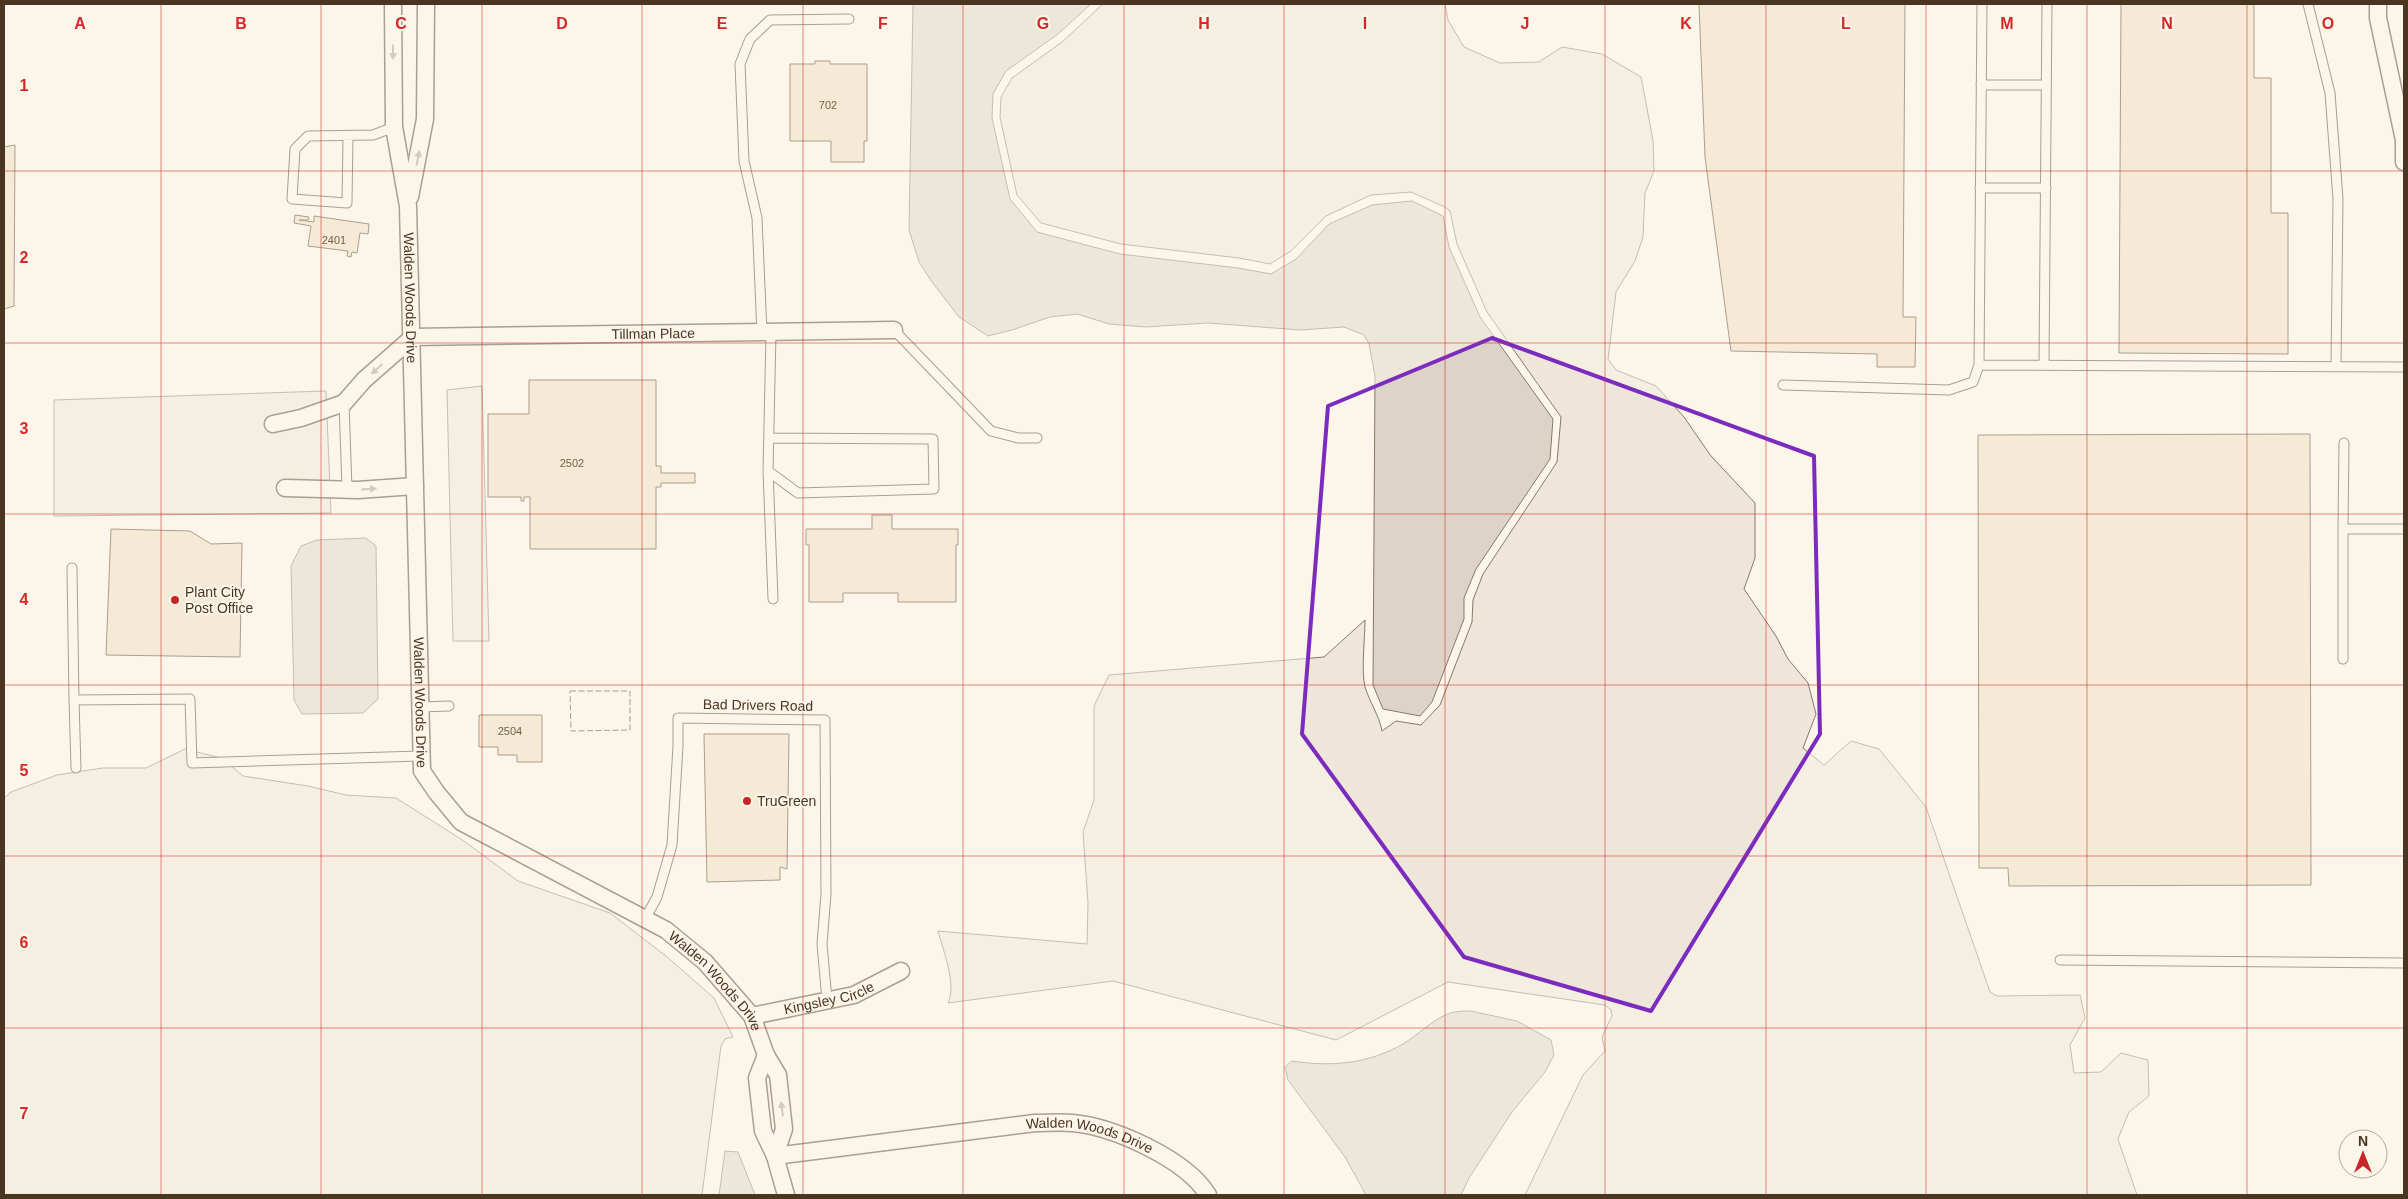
<svg xmlns="http://www.w3.org/2000/svg" width="2408" height="1199" font-family="Helvetica,sans-serif">
	<style>
		.green { fill: #ede6d9; stroke: #887966 }
		.parking { fill: #ede7d9; stroke: #887966 }
		.water { fill: #dcd4c6; stroke: #887966 }
		.building { fill: #ecdcbc; stroke: #4a3520 }
		.lines { fill: none; stroke-linecap: round; stroke-linejoin: round }
		.lane-casing { stroke: #4a3520; stroke-width: 11 }
		.street-casing { stroke: #4a3520; stroke-width: 19 }
		.lane { stroke: #fbf6e9; stroke-width: 9 }
		.street { stroke: #fbf6e9; stroke-width: 16 }
		.fence { stroke: #4a3520; stroke-width: 1; stroke-dasharray: 6 2.5; stroke-linecap: butt }
		.oneway { fill: #a29684 }
		.marked { fill: none; stroke: #7b2cbf; stroke-width: 4; stroke-linejoin: round }
		.grid { fill: none; stroke: #d62828; stroke-width: 1; stroke-opacity: 0.55 }
		.poi-dot { fill: #c62828; stroke: #fbf6e9; stroke-width: 2 }
		.labels { text-anchor: middle; dominant-baseline: central; stroke-width: 4; stroke-linejoin: round; paint-order: stroke }
		.number-label { font-size: 11px; fill: #725f47 }
		.street-label { font-size: 14px; fill: #4a3520; stroke: #fbf6e9 }
		.poi-label { font-size: 14px; fill: #4a3520; stroke: #fbf6e9; text-anchor: start }
		.grid-label { font-size: 16px; text-anchor: middle; font-weight: bold; fill: #d62828; stroke: #fbf6e9; stroke-width: 4; stroke-linejoin: round; paint-order: stroke }
	</style>
	<rect width="100%" height="100%" fill="#fbf6e9"/>
	<path class="green" d="M1103,4H1445L1448,20L1464,47L1500,63L1539,62L1562,47L1602,54L1641,77L1653,140L1654,171L1645,193L1643,237L1635,261L1616,292L1608,359L1616,370L1656,386L1684,417L1711,456L1755,503V558L1744,589L1776,636L1788,659L1808,683L1816,714L1803,748L1824,765L1851,741L1879,749L1926,807L1990,992L1997,996L2080,995L2085,1018L2070,1045L2074,1073L2101,1072L2121,1053L2148,1060L2149,1096L2129,1112L2118,1139L2137,1195H1525L1583,1075L1605,1051L1602,1037L1612,1016L1611,1010L1605,1005L1448,982L1336,1040L1113,981L948,1003C957,985 943,950 938,931L1087,944L1088,903L1083,832L1094,800V706L1109,675L1324,657L1365,620C1365,637 1361,671 1365,687C1370,703 1379,715 1382,731L1396,721L1421,725L1440,705L1472,622L1473,600L1483,574L1557,462L1561,417L1487,312L1457,244L1450,211L1445,207L1411,192L1371,195L1326,216L1291,251L1270,264L1239,258L1121,244L1041,223L1017,195L1000,117L1001,97L1012,78L1062,42Z
		M185,749L221,758L243,776L308,786L346,795L396,798L464,841L518,881L610,913L666,956L714,998L733,1037L725,1039L721,1046L702,1195H4V798L11,792L57,775L103,768H146Z"/>
	<path class="parking" d="M482,386L489,641H453L447,390Z
		M326,391L331,513L54,516V400Z"/>
	<path class="water" d="M913,4H1091L1058,34L1006,71L993,94L992,118L1010,199L1037,232L1120,254L1238,268L1271,274L1296,259L1329,224L1372,205L1412,201L1443,216L1449,247L1480,317L1553,419L1550,459L1476,569L1464,598V619L1432,702L1420,716L1383,709L1373,685L1375,376L1369,344L1364,335L1344,327L1300,330L1208,323L1146,327L1109,324L1077,314L1050,317L1012,330L988,336L959,317L932,282L919,262L909,230Z
		M366,538L376,546L378,699L363,713L302,714L294,700L291,566L301,546L317,540Z
		M1471,1011L1517,1021L1551,1040L1554,1055L1545,1072L1512,1112L1469,1178L1461,1195H1366L1345,1157L1288,1080L1285,1067L1292,1061C1331,1067 1368,1064 1403,1044C1418,1035 1432,1020 1448,1014C1454,1011 1464,1011 1471,1011Z
		M725,1151L738,1152L755,1195H719Z"/>
	<path class="building" d="M1699,4H1905L1903,317H1916L1915,367H1877V354L1731,351L1705,157Z
		M2121,4H2254V78H2271V213H2288V354L2119,353Z
		M815,61H830V64H867V141H864V162H831V141H790V64H815Z
		M15,145L14,306L4,309V147Z
		M295,215L309,217L308,220H299L314,222V216L369,224L368,234L360,233L357,253L352,252L351,257L347,256L348,251L308,246L311,226L294,223Z
		M529,380H656V466H661V473H695V483H661V487H656V549H530V497H524V501H521V497H488V414H529Z
		M2310,434L2311,885L2009,886L2008,868H1979L1978,435Z
		M872,515H892V529H958V545H956V602H898V593H843V602H809V545H806V529H872Z
		M111,529L190,531L211,544L242,543L240,657L106,655Z
		M479,715H542V762H517V755H498V747H479Z
		M704,734H789L787,869L780,867V880L707,882Z"/>
	<g class="lines">
		<g class="lane-casing">
			<path id="lane" d="M1982,4L1979,365L2404,367
				M2308,4L2330,93L2338,199L2336,366
				M1981,85H2046
				M348,136L347,203L292,199L295,149L308,136L373,135L394,127
				M1980,188H2046
				M894,330L991,431L1018,438H1037
				M762,333L757,218L744,161L740,64L750,39L770,20L849,19
				M2044,365L2047,4
				M1783,385L1949,390L1973,382L1979,365
				M344,403L347,489
				M769,438L933,439L934,489L798,493L768,471L771,333
				M768,471L773,599
				M2343,529L2344,443
				M72,568L74,700L190,699L192,763L420,756
				M2343,659V529H2404
				M74,700L76,768
				M419,707L449,706
				M645,919L657,897L672,845L678,746V718L825,720L826,894L822,944L827,1000
				M2060,960L2404,963"/>
		</g>
		<g class="street-casing">
			<g id="street">
				<path id="s1" d="M393,4L394,127L408,206L422,771L437,793L461,822L666,930L705,962L752,1016L766,1055L778,1075L784,1129L775,1156"/>
				<path d="M2378,4V18L2404,140V162"/>
				<path d="M410,197L425,119L426,4"/>
				<path id="s2" d="M273,424L301,418L344,403L364,380L413,337L894,330"/>
				<path d="M285,488L358,490L415,486"/>
				<path id="s3" d="M752,1016L854,995L901,971"/>
				<path d="M766,1055L757,1078L763,1131L775,1156"/>
				<path id="s4" d="M786,1195L775,1156L1035,1123C1047,1123 1061,1122 1073,1123C1114,1127 1186,1159 1208,1195"/>
			</g>
		</g>
		<use href="#lane" class="lane"/>
		<use href="#street" class="street"/>
		<path class="fence" d="M570,691H630V730L571,731Z"/>
	</g>
	<defs><path id="oneway-solid" d="M-6-.8H1V-3.2L6.5 0L1 3.2V.8H-6Z" transform="scale(1.25)"/></defs>
	<g class="oneway">
		<use href="#oneway-solid" transform="translate(393 52) rotate(90)"/>
		<use href="#oneway-solid" transform="translate(418 158) rotate(-79)"/>
		<use href="#oneway-solid" transform="translate(377 369) rotate(138)"/>
		<use href="#oneway-solid" transform="translate(369 489) rotate(-3)"/>
		<use href="#oneway-solid" transform="translate(782 1109) rotate(-97)"/>
	</g>
	<path d="M0 0H2408V1199H0ZM1492,338L1814,456L1820,734L1651,1011L1464,957L1302,734L1328,406Z" fill="#fbf6e9" fill-opacity=".55" fill-rule="evenodd"/>
	<path class="marked" d="M1492,338L1814,456L1820,734L1651,1011L1464,957L1302,734L1328,406Z"/>
	<path class="grid" d="M161,4V1195M321,4V1195M482,4V1195M642,4V1195M803,4V1195M963,4V1195M1124,4V1195M1284,4V1195M1445,4V1195M1605,4V1195M1766,4V1195M1926,4V1195M2087,4V1195M2247,4V1195M4,171H2404M4,343H2404M4,514H2404M4,685H2404M4,856H2404M4,1028H2404"/>
	<g class="poi-dot">
		<circle cx="175" cy="600" r="5"/>
		<circle cx="747" cy="801" r="5"/>
	</g>
	<g class="labels">
		<g class="number-label">
			<text x="828" y="105">702</text>
			<text x="334" y="240">2401</text>
			<text x="572" y="463">2502</text>
			<text x="510" y="731">2504</text>
		</g>
		<g class="street-label">
			<text stroke="none"><textPath href="#s1" startOffset="295">Walden Woods Drive</textPath></text>
			<text stroke="none"><textPath href="#s2" startOffset="410">Tillman Place</textPath></text>
			<text stroke="none"><textPath href="#s1" startOffset="700">Walden Woods Drive</textPath></text>
			<text transform="translate(758 705) rotate(1)">Bad Drivers Road</text>
			<text stroke="none"><textPath href="#s1" startOffset="1136">Walden Woods Drive</textPath></text>
			<text stroke="none"><textPath href="#s3" startOffset="79">Kingsley Circle</textPath></text>
			<text stroke="none"><textPath href="#s4" startOffset="359">Walden Woods Drive</textPath></text>
		</g>
		<g class="poi-label">
			<text x="185" y="592">Plant City<tspan x="185" dy="16">Post Office</tspan></text>
			<text x="757" y="801">TruGreen</text>
		</g>
	</g>
	<g class="grid-label">
		<text x="80" y="29">A</text>
		<text x="241" y="29">B</text>
		<text x="401" y="29">C</text>
		<text x="562" y="29">D</text>
		<text x="722" y="29">E</text>
		<text x="883" y="29">F</text>
		<text x="1043" y="29">G</text>
		<text x="1204" y="29">H</text>
		<text x="1365" y="29">I</text>
		<text x="1525" y="29">J</text>
		<text x="1686" y="29">K</text>
		<text x="1846" y="29">L</text>
		<text x="2007" y="29">M</text>
		<text x="2167" y="29">N</text>
		<text x="2328" y="29">O</text>
		<text x="24" y="91">1</text>
		<text x="24" y="263">2</text>
		<text x="24" y="434">3</text>
		<text x="24" y="605">4</text>
		<text x="24" y="776">5</text>
		<text x="24" y="948">6</text>
		<text x="24" y="1119">7</text>
	</g>
	<rect width="2408" height="1199" fill="none" stroke="#4a3520" stroke-width="10"/>
	<g transform="translate(2363 1154)"><circle r="24" fill="#fbf6e9" stroke="#b4a999"/>
	<path d="M0-4L9 19L0 12L-9 19Z" fill="#c62828"/>
	<text y="-8" font-size="14" font-weight="bold" text-anchor="middle" fill="#4a3520">N</text>
	</g>
</svg>
